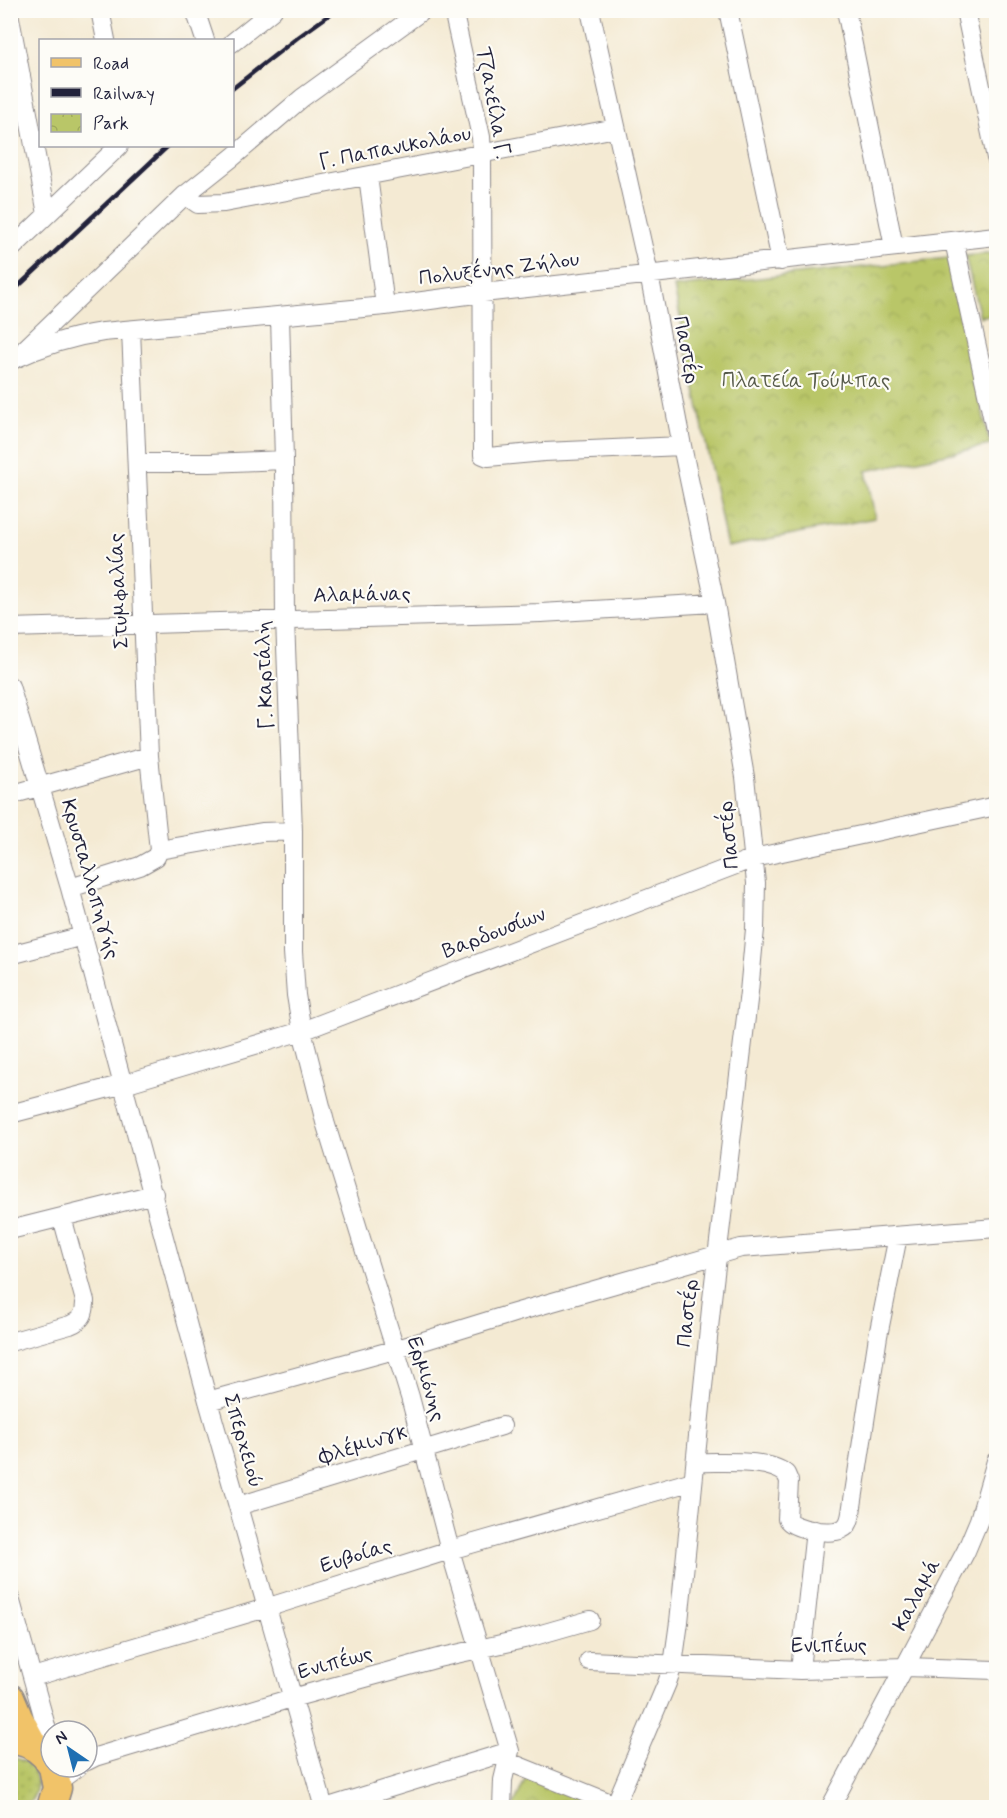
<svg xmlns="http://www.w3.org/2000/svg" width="1007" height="1818" font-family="Mynerve,sans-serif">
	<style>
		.grass { fill: url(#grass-dots); stroke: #6e7452; stroke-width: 1.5 }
		.park { fill: url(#park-crowns); stroke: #6e7452; stroke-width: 1.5 }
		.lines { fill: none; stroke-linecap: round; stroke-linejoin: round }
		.minor-casing { stroke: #8b8687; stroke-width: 20 }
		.primary-casing { stroke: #8b8687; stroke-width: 31 }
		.minor { stroke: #fff; stroke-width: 18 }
		.primary { stroke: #f1c369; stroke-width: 28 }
		.rail { stroke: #22223b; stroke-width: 4.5 }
		.labels { text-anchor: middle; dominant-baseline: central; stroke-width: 4.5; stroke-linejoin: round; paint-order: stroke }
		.street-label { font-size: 21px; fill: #22223b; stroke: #fdfcf7 }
		.park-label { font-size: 21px; fill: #575b4b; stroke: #fdfcf7 }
	</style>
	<defs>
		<pattern id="grass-dots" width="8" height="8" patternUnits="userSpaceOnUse" patternTransform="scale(1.5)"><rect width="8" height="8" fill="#b9c668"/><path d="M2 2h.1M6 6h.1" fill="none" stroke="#9faa5b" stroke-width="1.8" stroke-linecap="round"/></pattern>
		<pattern id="park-crowns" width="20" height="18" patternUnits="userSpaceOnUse" patternTransform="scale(1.5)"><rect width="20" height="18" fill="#b9c668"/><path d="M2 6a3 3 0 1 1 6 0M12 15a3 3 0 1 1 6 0" fill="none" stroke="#9faa5b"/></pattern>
	</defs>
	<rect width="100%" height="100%" fill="#fdfcf7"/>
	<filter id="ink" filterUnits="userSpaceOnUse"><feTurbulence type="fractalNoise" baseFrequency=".0167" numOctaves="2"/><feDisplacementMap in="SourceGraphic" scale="12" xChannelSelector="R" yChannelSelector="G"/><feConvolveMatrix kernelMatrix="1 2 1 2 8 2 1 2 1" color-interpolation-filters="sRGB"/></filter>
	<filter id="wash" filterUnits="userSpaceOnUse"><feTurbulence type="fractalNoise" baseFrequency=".008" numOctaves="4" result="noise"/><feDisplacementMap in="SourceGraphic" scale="24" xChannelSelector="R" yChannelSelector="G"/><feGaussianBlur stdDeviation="1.35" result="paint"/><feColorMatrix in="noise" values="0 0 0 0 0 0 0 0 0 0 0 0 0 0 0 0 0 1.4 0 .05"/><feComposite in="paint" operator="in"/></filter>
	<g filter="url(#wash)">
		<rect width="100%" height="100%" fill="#f4ead3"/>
		<path class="grass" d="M11,1758C39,1759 45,1791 25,1807H11Z"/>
		<path class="park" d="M996,253V314L980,317L965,256Z
			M948,258L990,445L866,471L875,518L727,547L674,287Z
			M527,1776L604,1808H512Z"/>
	</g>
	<g filter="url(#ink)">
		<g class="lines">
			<g class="minor-casing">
				<path id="minor" d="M100,10L106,40
					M195,10L205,40
					M453,10L481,137L482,154L483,455L488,457L544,452L682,446
					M590,10L649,274L682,446L715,603L745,777L756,883L755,929L749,992L712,1299L679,1622L673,1665L667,1683L614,1808
					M728,10L781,261
					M846,10L894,247
					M965,10L996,158
					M10,18L47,214
					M232,43L273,10
					M368,176L385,306
					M185,195L198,204L224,203L616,128
					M954,241L996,434
					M10,250L119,146
					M280,317L284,460L285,620L293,831V952L296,995L302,1031L325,1122L410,1397L450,1550L510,1751L325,1808
					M131,330L149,756L159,850
					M25,349L185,195L233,157L302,98L423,10
					M10,361C41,346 69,337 103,332L385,306L483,293L996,236
					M137,463H210L284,460
					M10,628L541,613L715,603
					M10,686L70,888L208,1401L324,1808
					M10,795L149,756
					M159,850L262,832L293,831
					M70,888L140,866L156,857L159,850
					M10,955L83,936
					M10,1114L124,1084L302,1031L754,858L996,806
					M10,1230L154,1194
					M10,1342L70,1325C82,1320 85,1314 85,1301L62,1217
					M208,1401L394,1350L514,1313L741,1248L996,1228
					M696,1462C720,1463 768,1458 786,1474L789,1481L787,1519C794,1530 831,1535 842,1529C849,1526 850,1519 851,1513L878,1336L898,1236
					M238,1506L502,1426
					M10,1598L46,1726V1736L42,1751
					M589,1661L800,1670L906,1667L996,1670
					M800,1670L815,1530
					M33,1677L266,1608L450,1550L693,1481
					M87,1761L95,1757L292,1698L438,1658L524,1639L590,1620
					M509,1762L623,1808
					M56,1783L78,1767
					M502,1808L503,1780L510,1751
					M830,1808L966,1551L979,1520L996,1461"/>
			</g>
			<g class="primary-casing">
				<path id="primary" d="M10,1698L18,1717L33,1745
					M16,1740C31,1743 43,1750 51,1764
					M51,1808L57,1788L53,1767"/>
			</g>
			<use href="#minor" class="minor"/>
			<use href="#primary" class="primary"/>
			<path class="rail" d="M232,89L297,38L336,10
				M10,294L168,146"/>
		</g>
	</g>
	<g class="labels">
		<g class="street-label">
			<text transform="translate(493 103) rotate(80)">Τζαχείλα Γ.</text>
			<text transform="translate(395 148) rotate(-11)">Γ. Παπανικολάου</text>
			<text transform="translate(499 269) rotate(-7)">Πολυξένης Ζήλου</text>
			<text transform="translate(686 350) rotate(79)">Παστέρ</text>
			<text transform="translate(119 591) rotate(-93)">Στυμφαλίας</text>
			<text transform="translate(362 595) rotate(-1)">Αλαμάνας</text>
			<text transform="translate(265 675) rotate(-92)">Γ. Καρτάλη</text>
			<text transform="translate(729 835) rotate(-96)">Παστέρ</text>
			<text transform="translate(90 879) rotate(74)">Κρυσταλλοπηγής</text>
			<text transform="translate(494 933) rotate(-21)">Βαρδουσίων</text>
			<text transform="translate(688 1313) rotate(-84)">Παστέρ</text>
			<text transform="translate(426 1379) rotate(73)">Ερμιόνης</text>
			<text transform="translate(243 1441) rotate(74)">Σπερχειού</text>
			<text transform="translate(363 1445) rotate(-17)">Φλέμινγκ</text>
			<text transform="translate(356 1556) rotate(-17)">Ευβοίας</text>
			<text transform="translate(917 1595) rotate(-62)">Καλαμά</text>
			<text x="829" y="1646">Ενιπέως</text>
			<text transform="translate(335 1663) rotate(-15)">Ενιπέως</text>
		</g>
		<g class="park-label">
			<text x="806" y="381">Πλατεία Τούμπας</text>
		</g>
	</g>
	<rect width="1007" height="1818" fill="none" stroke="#fdfcf7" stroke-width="36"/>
	<rect x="39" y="39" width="195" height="108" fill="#fdfcf7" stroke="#a5a5ac" stroke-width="1.5"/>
	<rect x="51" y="58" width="30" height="9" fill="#f1c369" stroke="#a5a5ac" stroke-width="1.5"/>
	<text x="93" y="69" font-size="18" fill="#22223b">Road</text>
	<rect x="51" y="88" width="30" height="9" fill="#22223b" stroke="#a5a5ac" stroke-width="1.5"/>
	<text x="93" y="99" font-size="18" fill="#22223b">Railway</text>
	<rect x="51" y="114" width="30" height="18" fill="url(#park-crowns)" stroke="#a5a5ac" stroke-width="1.5"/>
	<text x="93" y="129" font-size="18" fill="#22223b">Park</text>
	<g transform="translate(69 1749) rotate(325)"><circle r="28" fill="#fdfcf7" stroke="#a5a5ac" stroke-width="1.5"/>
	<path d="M0-4.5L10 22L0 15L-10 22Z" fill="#1f6fb2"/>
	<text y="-9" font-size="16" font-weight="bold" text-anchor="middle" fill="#22223b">N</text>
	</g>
</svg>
